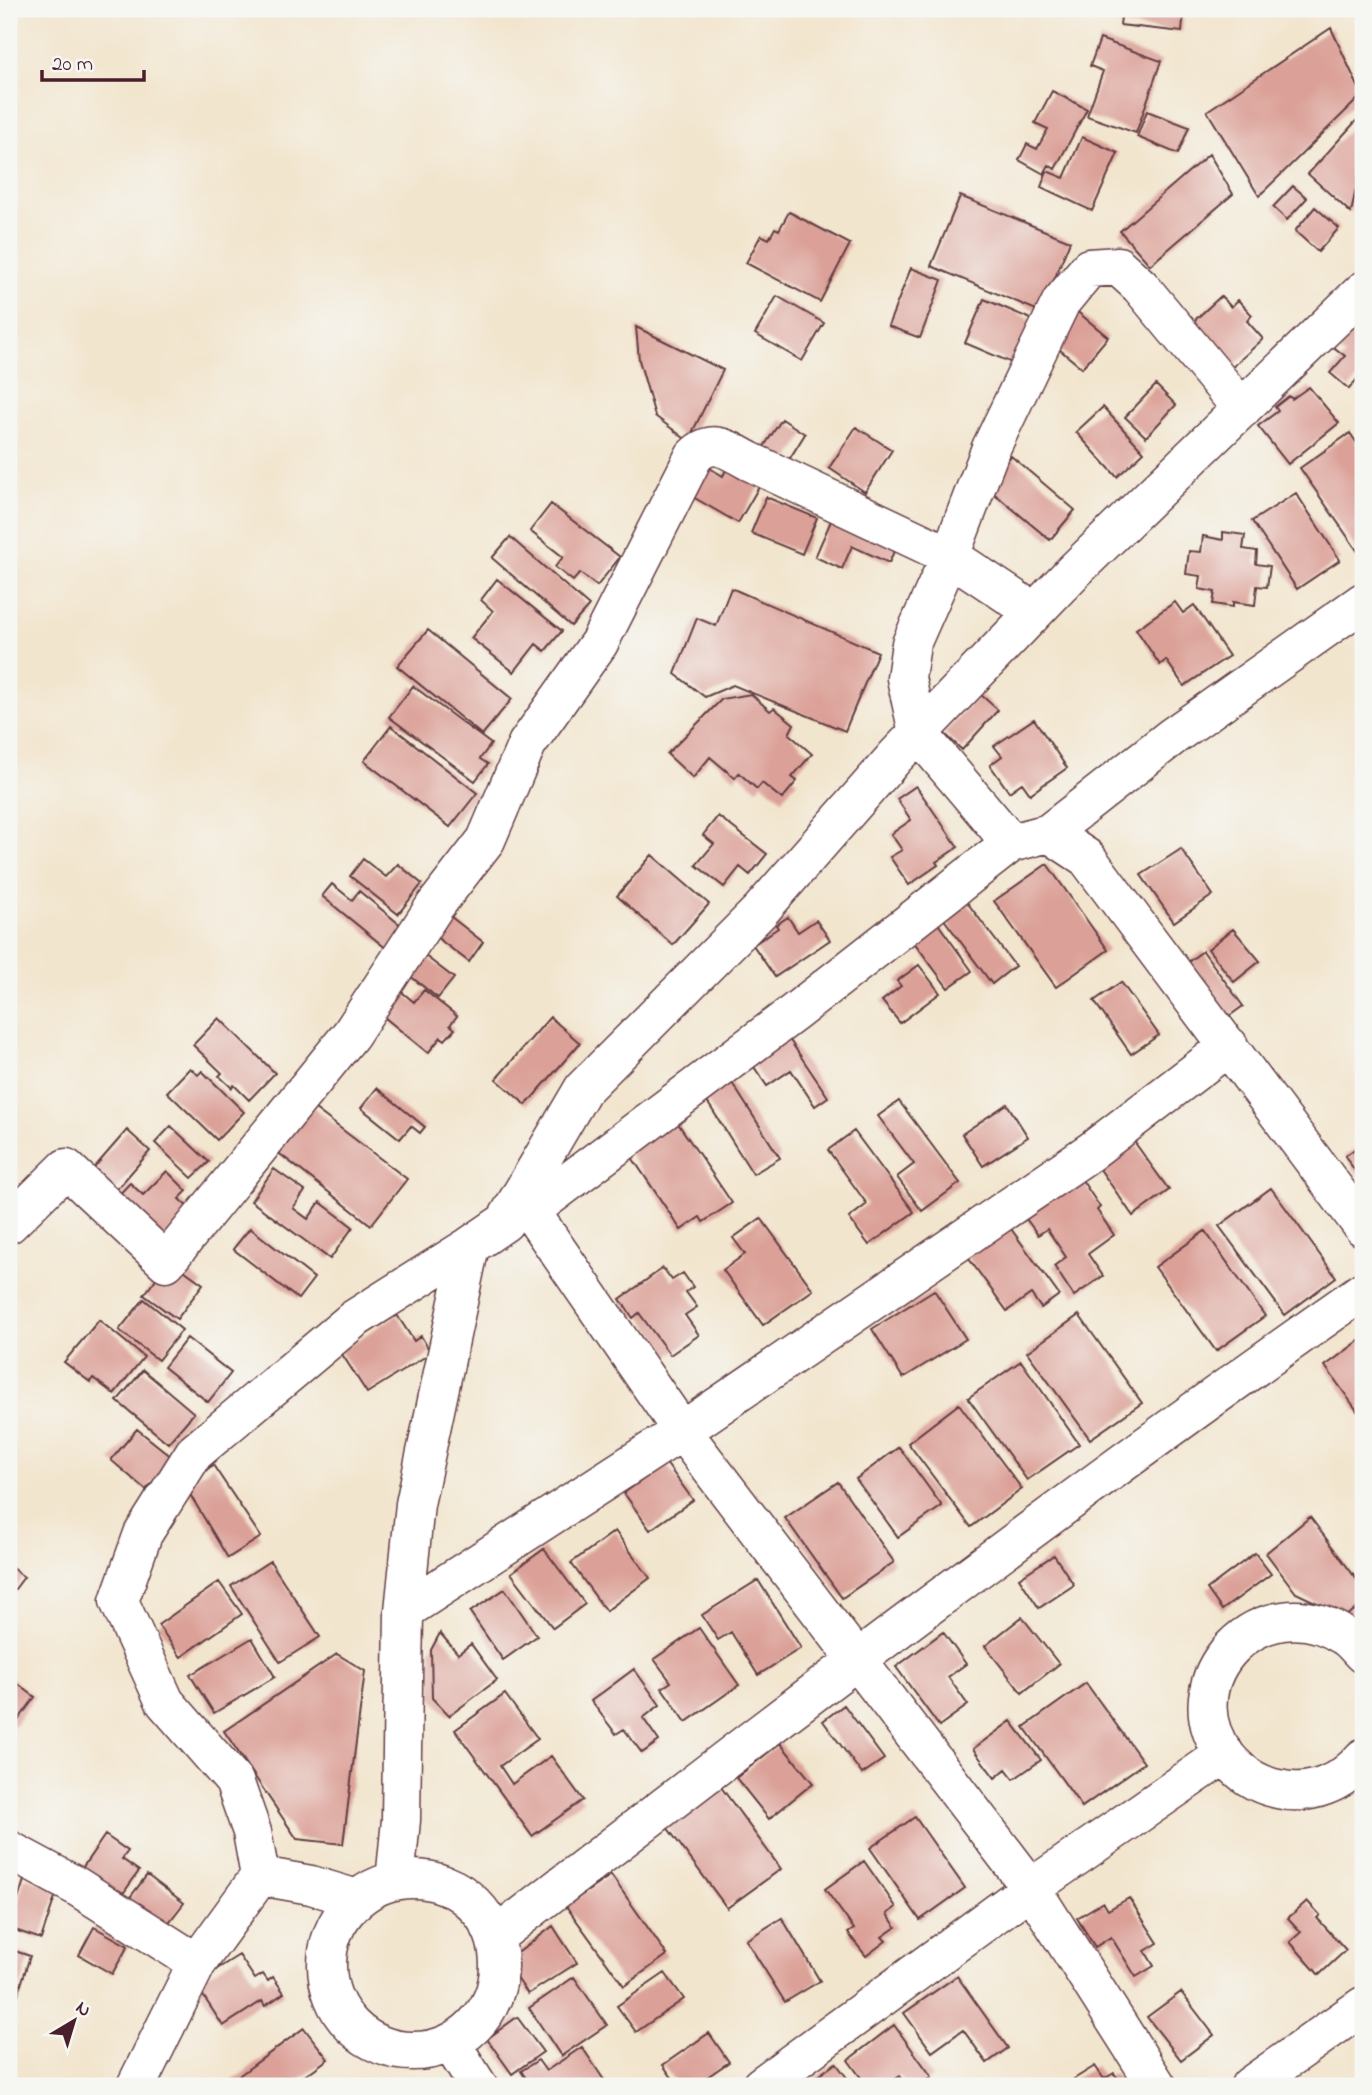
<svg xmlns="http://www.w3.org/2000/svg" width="1372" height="2095" font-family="'Indie Flower',sans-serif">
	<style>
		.building { fill: #dba198 }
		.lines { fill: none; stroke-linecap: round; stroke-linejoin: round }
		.minor-casing { stroke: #633d43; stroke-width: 41 }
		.minor { stroke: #fff; stroke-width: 38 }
	</style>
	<rect width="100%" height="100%" fill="#f6f6f2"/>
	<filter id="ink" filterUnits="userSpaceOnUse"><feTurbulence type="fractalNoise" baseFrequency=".0143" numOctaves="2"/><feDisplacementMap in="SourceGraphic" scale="14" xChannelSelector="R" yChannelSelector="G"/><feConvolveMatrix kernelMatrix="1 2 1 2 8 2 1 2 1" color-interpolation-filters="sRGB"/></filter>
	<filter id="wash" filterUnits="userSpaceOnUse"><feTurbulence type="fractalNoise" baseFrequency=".00686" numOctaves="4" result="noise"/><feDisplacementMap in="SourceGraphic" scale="28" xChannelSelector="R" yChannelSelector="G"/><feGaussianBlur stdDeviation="1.57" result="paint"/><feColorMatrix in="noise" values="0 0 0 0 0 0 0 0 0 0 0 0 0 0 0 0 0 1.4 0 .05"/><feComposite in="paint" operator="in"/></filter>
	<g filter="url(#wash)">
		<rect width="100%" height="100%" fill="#f2e5ce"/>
		<g id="blocks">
			<path class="building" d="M1122,9H1184L1182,32L1120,25Z
				M1331,28L1362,95L1259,196L1207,111Z
				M1100,39L1161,61L1136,133L1087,116L1103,71L1090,66Z
				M1052,91L1087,109L1055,169L1049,165L1044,174L1019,160L1027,144L1037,149L1048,129L1035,123Z
				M1147,111L1189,127L1178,154L1137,137Z
				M1356,121L1363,127V154L1351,213L1308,174Z
				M1082,137L1118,153L1092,211L1041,187L1047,171L1064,178Z
				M1209,154L1233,194L1150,265L1120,231Z
				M1293,186L1307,198L1287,220L1273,207Z
				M960,196L1070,241L1041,312L931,266Z
				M1315,207L1339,228L1318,252L1295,231Z
				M789,212L850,244L820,302L746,263L761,235L769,239L775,228L779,230Z
				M911,268L942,280L920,338L888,326Z
				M777,296L824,323L802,361L755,334Z
				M1221,296L1231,307L1238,300L1252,315L1247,321L1263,339L1227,372L1183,331Z
				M984,299L1038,322L1019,366L965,343Z
				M1363,306V372L1349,389L1330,373L1345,356L1331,345Z
				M1074,309L1108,337L1082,368L1048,340Z
				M636,327L723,370L688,441L655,416L639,360Z
				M1156,385L1176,405L1146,437L1125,417Z
				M1309,387L1339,423L1288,464L1258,426L1278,411L1275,407L1289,396L1292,399Z
				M1103,407L1144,452L1117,477L1076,432Z
				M782,419L805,434L785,466L761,451Z
				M856,427L892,450L865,492L829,468Z
				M1350,433L1363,452V559L1300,468Z
				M1011,456L1075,510L1050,540L985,486Z
				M703,464L723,476L728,466L760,485L738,523L686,493Z
				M1296,493L1340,560L1297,589L1252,521Z
				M766,497L817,518L802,554L751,533Z
				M551,504L620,557L597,586L580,573L573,581L555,567L563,557L530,531Z
				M834,514L898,542L889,563L852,546L842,569L815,557Z
				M1223,532L1245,535L1243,549L1257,551L1256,564L1270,566L1267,587L1257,586L1255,605L1233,602V607L1213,604L1215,592L1199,589L1201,576L1186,574L1189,551L1201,552L1203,536L1223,540Z
				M510,537L589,606L571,626L492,558Z
				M497,579L562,631L545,651L536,644L514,672L471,638L493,611L481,600Z
				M731,588L878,652L845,731L733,685L705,697L675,674L697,618L716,626Z
				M1175,602L1183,613L1194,605L1229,656L1184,686L1166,660L1160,665L1136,629Z
				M428,630L512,699L482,735L397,666Z
				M413,686L491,744L480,759L488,764L475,781L389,717Z
				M751,694L770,711L774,708L794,724L789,734L812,754L792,777L797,781L782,799L762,783L757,789L739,773L735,778L710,757L693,778L667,754L722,699Z
				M980,694L998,710L962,750L944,733Z
				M1034,719L1067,768L1030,794L1022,783L1009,792L990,765L1002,756L994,746Z
				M391,726L477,793L450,827L364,761Z
				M916,786L958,847L936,862L938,865L909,885L890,857L902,850L891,834L911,820L897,799Z
				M718,816L767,854L750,875L740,867L724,887L696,865L714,844L703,835Z
				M1181,849L1213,895L1174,922L1141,875Z
				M652,855L709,904L673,945L617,896Z
				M363,859L386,877L398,864L422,884L398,914L350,876Z
				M1047,864L1108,950L1056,987L994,901Z
				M332,884L352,900L359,891L410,933L393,954L322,896Z
				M966,901L1015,966L992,984L943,918Z
				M446,913L483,942L469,962L431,933Z
				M788,917L798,932L816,920L830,940L775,977L753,945L778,928L776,925Z
				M936,921L972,971L948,988L911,938Z
				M1233,929L1260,961L1234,982L1208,949Z
				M1203,951L1243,1006L1221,1022L1181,967Z
				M420,952L454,978L438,998L405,972Z
				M919,965L940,993L900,1023L882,1001L901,986L897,981Z
				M1121,982L1159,1035L1131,1054L1094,1001Z
				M397,988L414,1002L424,990L457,1016L450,1025L455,1029L445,1040L441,1037L428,1053L378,1012Z
				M550,1017L580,1043L526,1105L496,1079Z
				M219,1018L275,1073L249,1100L234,1085L232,1088L219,1076L222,1073L193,1045Z
				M785,1033L828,1097L815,1106L791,1070L767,1086L748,1058Z
				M190,1068L198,1075L202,1071L244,1112L217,1140L167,1092Z
				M727,1075L780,1158L753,1174L701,1092Z
				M377,1088L425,1127L420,1133L411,1126L400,1139L361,1108Z
				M899,1101L960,1183L922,1211L897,1177L914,1164L878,1116Z
				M306,1102L407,1179L371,1225L271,1147Z
				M1007,1104L1028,1137L983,1166L962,1134Z
				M675,1119L732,1203L703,1222L700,1217L681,1230L627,1150Z
				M171,1126L209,1162L192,1178L155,1143Z
				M127,1130L150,1151L110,1197L87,1176Z
				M854,1131L914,1212L869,1245L849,1218L867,1204L828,1150Z
				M1133,1140L1169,1190L1133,1216L1090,1155Z
				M1363,1143V1183L1345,1156Z
				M274,1169L305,1191L293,1208L308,1219L320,1202L353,1227L330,1259L251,1201Z
				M167,1171L187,1191L179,1199L191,1210L157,1245L113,1201L130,1183L143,1195Z
				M1080,1177L1100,1207L1097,1210L1114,1235L1088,1254L1103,1276L1074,1296L1054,1266L1066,1257L1047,1229L1038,1235L1018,1208Z
				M1271,1188L1336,1277L1285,1315L1219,1226Z
				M761,1218L813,1290L763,1325L723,1270L745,1254L733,1238Z
				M1006,1222L1059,1295L1041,1308L1031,1294L1007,1311L964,1252Z
				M250,1228L314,1278L298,1299L233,1249Z
				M1205,1231L1265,1316L1216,1351L1155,1267Z
				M170,1260L203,1284L177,1319L144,1295Z
				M663,1268L672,1280L683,1273L693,1287L686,1292L697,1307L685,1315L699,1335L670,1355L639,1313L633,1318L620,1299Z
				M934,1290L966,1339L903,1378L872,1329Z
				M144,1299L182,1330L158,1360L119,1330Z
				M397,1315L414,1341L421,1336L431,1353L367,1393L340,1351Z
				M1079,1315L1142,1403L1090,1439L1027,1352Z
				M99,1320L144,1357L114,1394L93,1378L90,1382L64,1362Z
				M187,1338L231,1373L208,1402L164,1367Z
				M1363,1338V1419L1325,1366Z
				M1021,1361L1079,1444L1027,1480L968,1398Z
				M143,1370L194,1413L168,1443L117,1401Z
				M959,1404L1022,1489L971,1527L908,1443Z
				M137,1429L173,1458L146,1490L111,1460Z
				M899,1447L942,1506L898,1537L856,1479Z
				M666,1463L693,1500L650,1530L624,1493Z
				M213,1465L261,1537L228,1558L185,1486Z
				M838,1482L894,1562L842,1598L785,1518Z
				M1310,1517L1363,1588V1605L1345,1616L1296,1593L1266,1553Z
				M615,1531L650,1578L606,1611L571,1563Z
				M544,1549L585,1604L553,1628L511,1573Z
				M1255,1553L1271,1574L1222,1610L1207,1589Z
				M1054,1555L1074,1585L1039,1608L1019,1578Z
				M270,1561L320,1637L280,1662L231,1586Z
				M9,1566L24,1577L9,1597Z
				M758,1580L801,1648L758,1675L731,1632L718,1640L702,1615Z
				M219,1582L242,1614L181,1657L158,1625Z
				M505,1589L537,1636L503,1660L470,1612Z
				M1022,1617L1059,1664L1022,1693L985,1646Z
				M699,1628L739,1685L686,1722L662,1688L671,1682L654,1659Z
				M943,1632L966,1664L948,1677L968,1705L939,1726L896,1667Z
				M440,1633L458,1654L471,1644L497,1680L449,1716L432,1698L431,1650Z
				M252,1638L275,1677L214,1713L190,1675Z
				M337,1654L365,1671L343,1844L297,1839L224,1731Z
				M634,1669L660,1705L643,1718L659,1741L642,1753L624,1729L616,1734L591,1701Z
				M9,1677L35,1697L14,1726L9,1722Z
				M1086,1683L1144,1763L1082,1807L1024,1727Z
				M505,1694L538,1739L500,1766L512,1784L551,1756L583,1800L532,1836L455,1730Z
				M844,1705L884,1759L862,1774L823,1721Z
				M1011,1721L1041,1760L1014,1779L1006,1769L995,1778L973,1749Z
				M780,1743L813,1783L769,1819L736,1778Z
				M718,1783L781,1869L727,1908L664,1823Z
				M915,1817L965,1888L920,1920L870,1848Z
				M105,1835L128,1851L122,1859L139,1871L117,1902L78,1874Z
				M864,1861L896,1907L887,1914L896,1927L882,1937L886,1941L866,1956L848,1933L854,1929L825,1889Z
				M147,1875L184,1903L159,1935L122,1908Z
				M611,1875L667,1955L624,1986L566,1906Z
				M25,1877L58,1888L41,1939L9,1928Z
				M1129,1898L1158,1943L1145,1951L1154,1966L1136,1977L1111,1937L1095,1947L1077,1918L1103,1902L1108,1910Z
				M1307,1901L1320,1915L1317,1918L1346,1950L1319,1975L1290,1942L1301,1932L1288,1918Z
				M782,1918L820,1981L785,2002L746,1940Z
				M553,1926L577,1963L528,1994L506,1962Z
				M94,1927L128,1946L112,1974L79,1955Z
				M9,1949L30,1956L15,2004L9,2002Z
				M239,1955L255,1979L263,1974L268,1981L273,1977L284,1993L265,2006L262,2001L223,2026L195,1983Z
				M665,1973L684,1999L636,2032L617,2006Z
				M957,1976L1008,2048L987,2063L963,2030L932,2052L904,2013Z
				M574,1977L607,2025L561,2056L529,2008Z
				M1181,1992L1214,2035L1181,2060L1147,2017Z
				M517,2017L543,2052L512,2074L487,2039Z
				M894,2025L932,2077L919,2086H907L900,2076L885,2086H867L848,2060Z
				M304,2028L328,2059L291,2086H225Z
				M709,2033L729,2062L694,2086H678L663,2065Z
				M582,2047L608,2086H531L521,2071L538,2060L546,2071Z
				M836,2063L853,2086H804Z
				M1095,2066L1104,2079L1114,2073L1123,2086H1079L1074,2079Z"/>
		</g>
	</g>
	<g filter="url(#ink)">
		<use href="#blocks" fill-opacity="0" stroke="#633d43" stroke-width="2"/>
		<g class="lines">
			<g class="minor-casing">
				<path id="minor" d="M1049,833L1173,736L1363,602
					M1011,843L1049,833L1087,858L1363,1227
					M520,1196L682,1431L1031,1888L1157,2086
					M530,1211L795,1012L1011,843L918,733L906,678L911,644L950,556L991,448L1061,302L1089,268L1118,266L1140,286L1242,409
					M9,1224L66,1168L166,1262L351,1034L435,906L486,840L527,744L599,643L694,456C714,437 728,450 749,461L950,556L1034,612
					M404,1611L682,1431L1090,1152L1229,1046
					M1363,1654C1357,1648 1351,1640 1344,1636C1262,1581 1168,1681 1225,1755C1240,1773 1255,1784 1278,1789C1310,1797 1342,1783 1363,1758
					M9,1850L76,1886L197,1963L136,2086
					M260,1876L311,1885L357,1899
					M327 1965a86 86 0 1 1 172 0a86 86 0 1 1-172 0Z
					M395,1881L401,1820L404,1611L415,1504L470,1246L505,1222L583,1089L760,911L896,756L1073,572L1363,291
					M495,1937C781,1716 1067,1498 1363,1291
					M197,1963L260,1876L252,1832L234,1781L165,1702L119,1601L143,1534L194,1453L354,1319L470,1246
					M451,2043L478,2086
					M761,2086L1031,1888L1225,1754
					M1250,2086L1363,2006"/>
			</g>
			<use href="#minor" class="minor"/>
		</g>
	</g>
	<rect width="1372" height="2095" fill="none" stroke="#f6f6f2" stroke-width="35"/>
	<g transform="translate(74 2021) rotate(38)" stroke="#f6f6f2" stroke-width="5" paint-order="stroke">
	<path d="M0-5L12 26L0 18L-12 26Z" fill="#4a1f2b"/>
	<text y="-10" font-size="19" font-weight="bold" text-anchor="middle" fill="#4a1f2b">N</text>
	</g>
	<path d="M42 70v10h102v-10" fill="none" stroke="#4a1f2b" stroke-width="3.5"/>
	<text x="52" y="70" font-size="21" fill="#4a1f2b" stroke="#f6f6f2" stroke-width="5" paint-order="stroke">20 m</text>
</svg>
